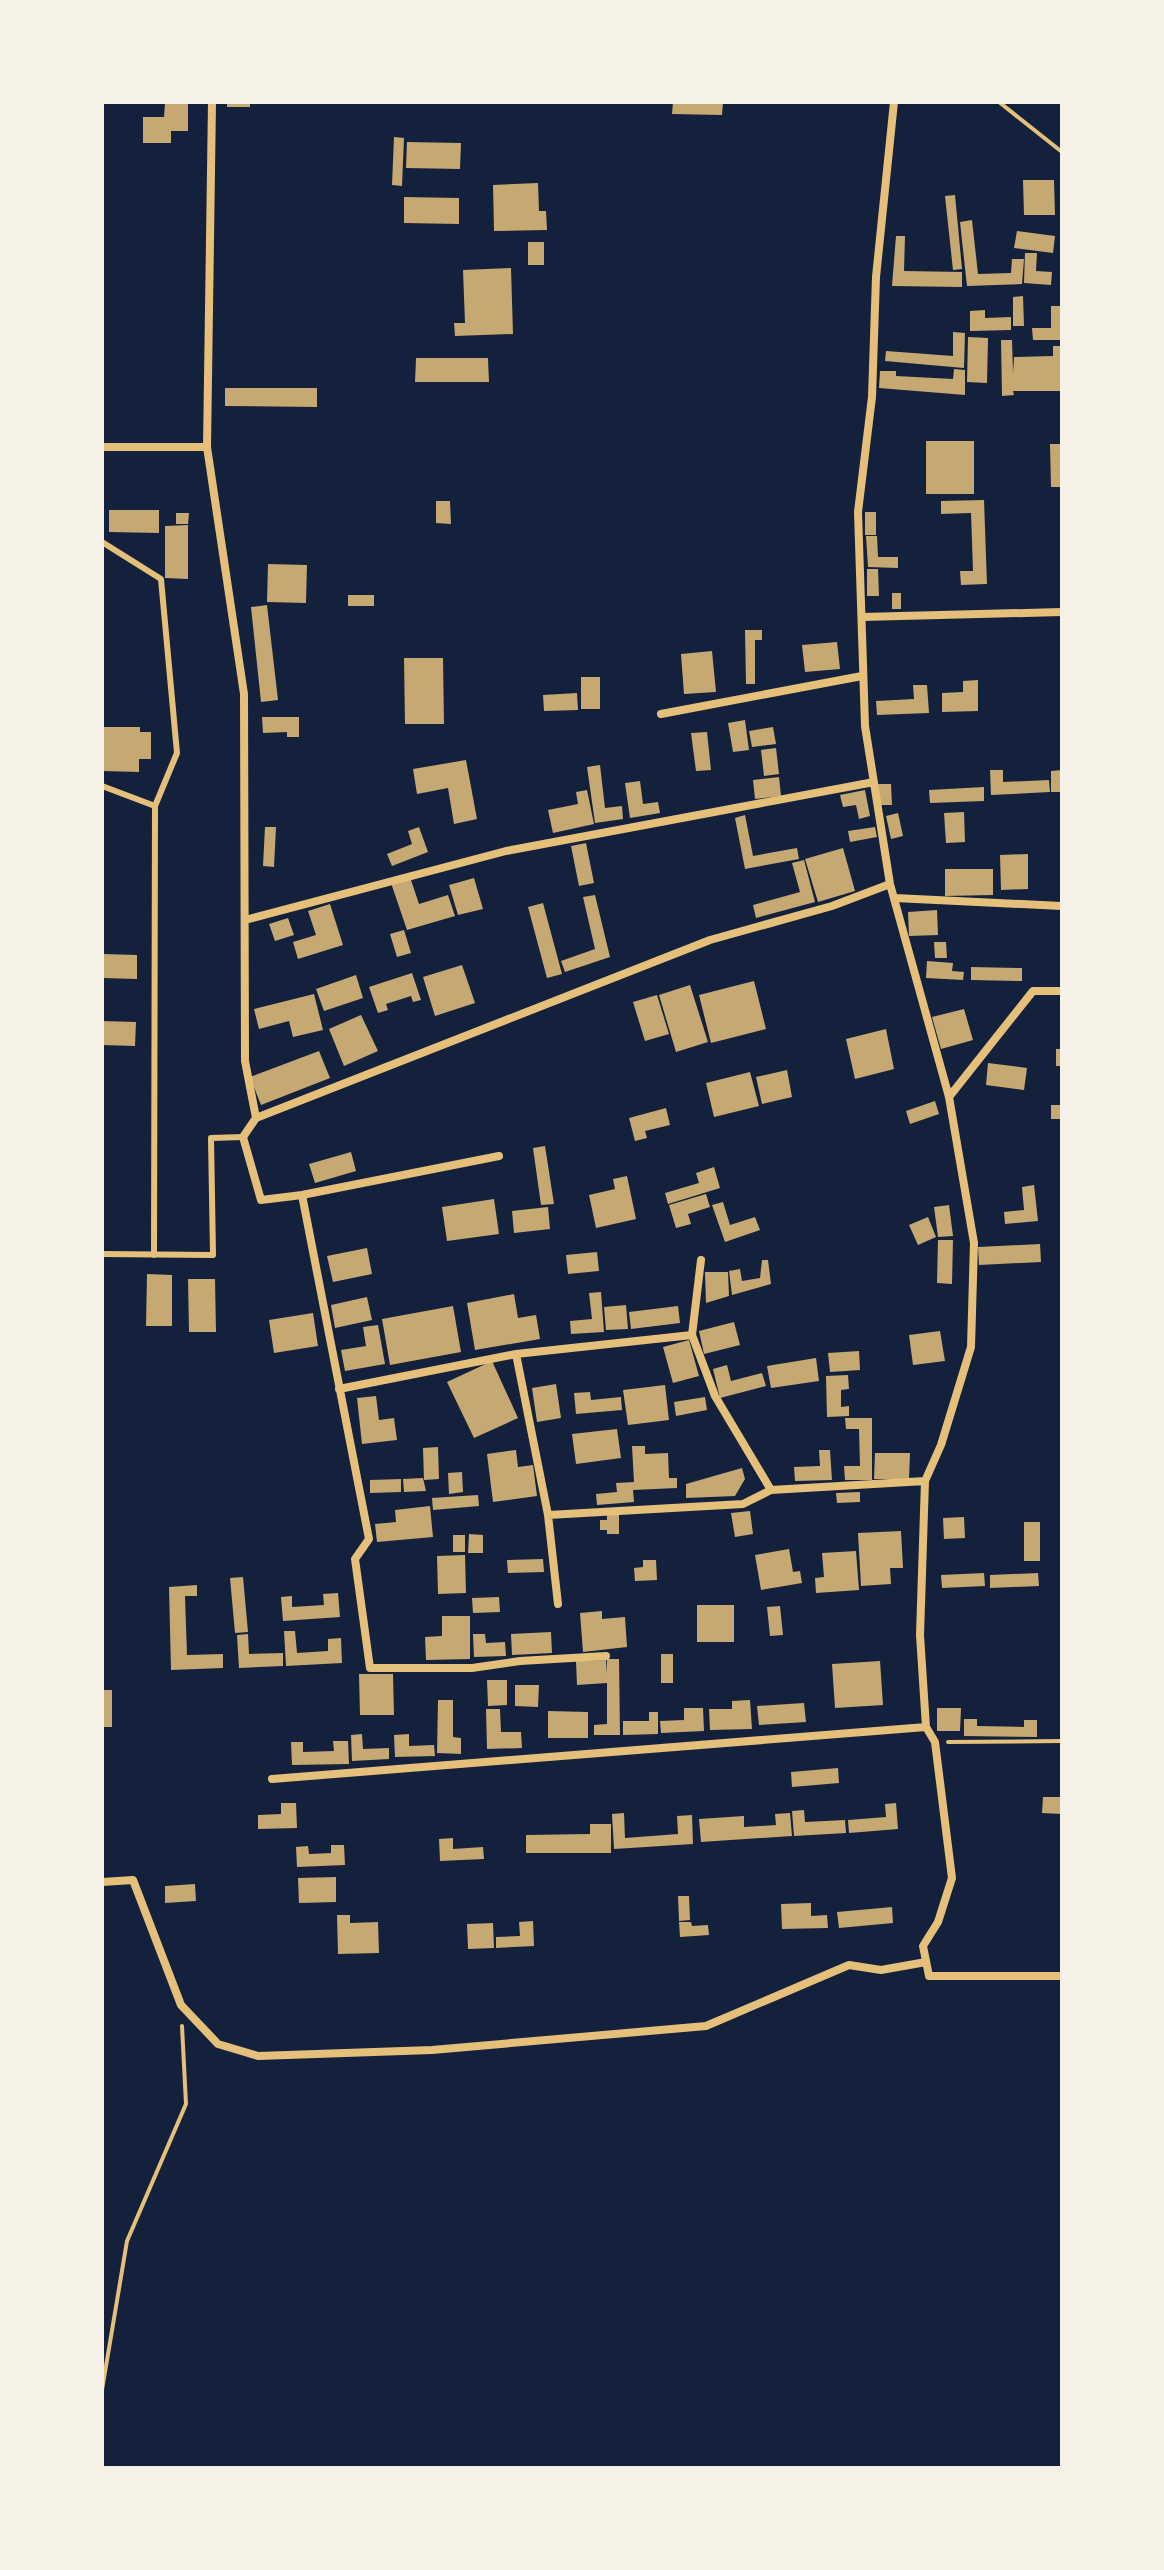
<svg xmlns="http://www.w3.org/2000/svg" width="1164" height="2570" font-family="Merriweather,serif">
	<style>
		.building { fill: #c6a872 }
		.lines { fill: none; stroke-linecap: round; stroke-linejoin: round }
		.path { stroke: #e5c07b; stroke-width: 4 }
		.service { stroke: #e5c07b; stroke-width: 6 }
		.minor { stroke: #e5c07b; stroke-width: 8 }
	</style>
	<rect width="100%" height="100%" fill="#14213d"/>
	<path class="building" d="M227,102H250V107H227Z
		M673,102H723L722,115L672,114Z
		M165,103L188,104V131H171V143H143V117H164Z
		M394,137L404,138L402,186L392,185Z
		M407,142L461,143L460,169L406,168Z
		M1023,180H1054L1055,215H1024Z
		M538,183L539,211H546L547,230L494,231L493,185Z
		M955,195L962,269L953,270L945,196Z
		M404,197L459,198V224L404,223Z
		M972,220L978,274L1011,273L1012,259H1024L1022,284L967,286L960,222Z
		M1017,231L1055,236L1053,253L1014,248Z
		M896,236H905L904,271L962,272V287L892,286Z
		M528,242H544V265H528Z
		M1025,253H1037L1036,271L1052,272L1051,285L1024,283Z
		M511,268L513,334L455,336L454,323H465L463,270Z
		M1023,296L1024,326H1013V297Z
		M1051,306H1061V340H1033L1032,328H1051Z
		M985,310V318L1011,317V330L970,331V311Z
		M953,332L965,333L964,368L885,361L886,351L953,356Z
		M968,337L988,338L987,383L967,382Z
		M1001,340H1012L1013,373L1014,357L1053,356V346H1062V391H1013L1014,395L1002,396Z
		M416,358H488L489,382H415Z
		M954,369L965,370V395L879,388L880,371H896V376L953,379Z
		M225,388H317V407L225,406Z
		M926,441H974V494H926Z
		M1050,444H1062V487H1051Z
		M984,500L987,584L961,585L960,571H973L971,513L941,514V501Z
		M436,501H450L451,524L436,523Z
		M109,510H159V533L109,532Z
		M865,512H876V535H865Z
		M176,513H189L188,524H176Z
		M188,525V579L165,578V526Z
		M866,536H877L878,557H898V568L868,567Z
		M268,564L307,565L306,603L267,602Z
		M867,569H878L879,596H867Z
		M892,593H901V609H892Z
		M348,595H374V606H348Z
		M267,605L278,700L261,702L251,607Z
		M745,630H762V640H755V684H746Z
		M837,642L840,669L805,672L802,645Z
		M712,651L716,692L684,694L681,654Z
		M404,658H443L444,724H405Z
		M581,677H600V709H581Z
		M978,680V711L942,712V693L963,692V681Z
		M913,685H927L929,713L877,715L876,701L914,699Z
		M577,693L578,710L544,711L543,695Z
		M262,717H299V737H287V732L263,733Z
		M745,720L749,750L733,752L728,723Z
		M102,727H140V732H151V759H139V772L102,771Z
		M773,727L776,744L752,747L749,731Z
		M707,732L711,770L696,771L691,733Z
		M776,748L779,774L764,776L761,750Z
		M466,760L477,819L454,824L448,788L417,794L413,769Z
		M600,765L605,808L622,806L623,819L595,823L587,767Z
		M990,770H1003V782L1049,780L1050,792L991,795Z
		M1062,770V792H1051V771Z
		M779,777L781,796L755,799L753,780Z
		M640,781L643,804L658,802L660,813L630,818L625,783Z
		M878,784H891L892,805H879Z
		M984,787V801L930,803L929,790Z
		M587,790L594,824L553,833L548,810L578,804L576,792Z
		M865,790L870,816L859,819L856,805L843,807L840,795Z
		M964,812L965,842L946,843L944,813Z
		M898,813L903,836L891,839L886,816Z
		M745,815L753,856L797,848L799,859L745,869L735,818Z
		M265,827H276L274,867L263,866Z
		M419,827L428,852L392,866L387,854L412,844L408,831Z
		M875,827L877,837L850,842L848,831Z
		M586,843L594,883L579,886L571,846Z
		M843,848L855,891L818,902L805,859Z
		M1028,854V889L1001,890L1000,855Z
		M804,860L815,902L756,918L753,905L800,892L792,863Z
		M945,869H993V895L945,896Z
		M410,877L419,904L448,895L455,916L407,930L391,883Z
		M474,878L483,909L458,915L449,885Z
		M595,895L610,957L565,972L561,961L595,949L583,897Z
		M543,903L562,974L547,978L528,907Z
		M330,904L343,945L298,959L293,942L316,935L308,911Z
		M937,910L938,935L909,936L908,912Z
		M288,918L294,935L275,941L269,924Z
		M404,930L411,953L397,957L390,934Z
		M934,942H946L947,958H935Z
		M102,954L137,955V979L102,978Z
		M927,961L953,963L952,971L964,972L963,980L926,978Z
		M462,965L475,1003L435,1016L423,977Z
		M971,967L1022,968V981L971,980Z
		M412,973L421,1000L413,1002L411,996L386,1004L388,1010L378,1013L369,987Z
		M356,975L363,998L324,1011L316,989Z
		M754,981L766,1029L711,1043L699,995Z
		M690,985L708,1042L676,1052L659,995Z
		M314,994L323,1030L293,1037L289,1021L259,1029L254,1009Z
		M657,995L669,1034L645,1041L633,1002Z
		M964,1009L973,1040L941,1049L932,1017Z
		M361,1015L378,1051L344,1066L329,1029Z
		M102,1021L136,1022L135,1046L102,1045Z
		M886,1029L894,1069L855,1079L846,1039Z
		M1056,1049H1062V1066H1056Z
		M319,1051L330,1078L261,1105L250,1077Z
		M988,1063L1027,1068L1024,1090L986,1085Z
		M787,1070L792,1097L762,1104L756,1077Z
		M750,1072L759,1106L714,1117L706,1083Z
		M935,1101L939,1114L910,1124L906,1111Z
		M1051,1105H1062V1119H1051Z
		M666,1108L670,1125L645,1131L647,1138L635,1141L629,1118Z
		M545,1146L554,1204L541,1205L533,1148Z
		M351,1152L356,1171L315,1183L309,1164Z
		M714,1167L720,1188L668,1204L665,1193L699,1183L696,1173Z
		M627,1176L636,1219L596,1228L589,1195L615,1189L613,1179Z
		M1034,1185L1038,1221L1005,1224L1004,1212L1024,1210L1022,1187Z
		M706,1194L710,1207L688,1214L691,1224L676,1228L669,1205Z
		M494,1199L499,1234L447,1241L442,1207Z
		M723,1202L730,1225L755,1217L760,1230L725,1242L712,1205Z
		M949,1205L953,1236L938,1237L934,1207Z
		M548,1207L550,1229L514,1233L512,1211Z
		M928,1217L936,1237L918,1245L909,1225Z
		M938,1240H953L952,1284L937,1283Z
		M1040,1244L1041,1262L979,1265L978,1247Z
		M367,1248L372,1274L333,1282L327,1256Z
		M597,1252L599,1271L568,1274L566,1255Z
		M762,1260H768L771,1284L732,1295L729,1271L740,1269L742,1281L760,1278Z
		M705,1272H728L729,1296L706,1303Z
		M147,1274L172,1275V1326H146Z
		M188,1279H215L216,1332H189Z
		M601,1292L604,1332L571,1334L570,1321L592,1319L589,1293Z
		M514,1294L518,1318L536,1315L540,1339L475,1350L467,1303Z
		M367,1297L372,1320L335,1328L331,1305Z
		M626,1305L628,1329L606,1330L604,1307Z
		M453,1306L461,1352L390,1365L382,1319Z
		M678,1306L680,1323L631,1329L629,1312Z
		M313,1313L318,1346L274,1353L269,1320Z
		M734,1322L740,1345L704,1354L699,1331Z
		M378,1325L385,1364L345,1371L341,1350L366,1346L363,1327Z
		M940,1331L945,1361L913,1365L909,1335Z
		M689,1340L699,1376L673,1383L663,1347Z
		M859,1351L860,1370L830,1372L828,1353Z
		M816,1358L819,1381L771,1388L767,1366Z
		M492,1361L518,1418L474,1438L447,1382Z
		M727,1365L731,1381L762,1373L766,1386L720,1398L713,1369Z
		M848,1375L849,1389L841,1390V1407L849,1406V1416L827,1417L826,1376Z
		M556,1384L561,1418L537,1422L532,1388Z
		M665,1385L669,1420L628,1425L623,1390Z
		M590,1392L591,1400L621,1397L622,1410L576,1414L574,1393Z
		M376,1396L379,1420L394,1418L397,1440L362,1444L357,1398Z
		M705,1397L707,1410L676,1416L674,1402Z
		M845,1418H872V1480H845L844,1466H860L859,1429H846Z
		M617,1429L621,1458L576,1464L572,1434Z
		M632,1446H645V1454L668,1453L669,1478H677V1488L633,1490L634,1502L597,1505L596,1494L617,1492L616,1483L634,1482Z
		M438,1447L439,1479L424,1480L423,1448Z
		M516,1450L518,1467L533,1465L537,1496L493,1502L487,1454Z
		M819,1450H830L832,1480L795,1481L794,1467L820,1466Z
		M875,1453H910L909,1479H874Z
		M742,1468L745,1479L735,1496L686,1498V1484Z
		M462,1472L463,1492L449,1494L448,1473Z
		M423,1478L426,1491L404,1492L403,1479Z
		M401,1479V1492L370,1493V1480Z
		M860,1492V1502L837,1503L836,1493Z
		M478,1495L479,1506L433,1510L432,1498Z
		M430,1506L433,1537L377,1542L375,1524L396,1522L395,1510Z
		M750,1511L753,1534L735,1537L731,1513Z
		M607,1515H619V1534H607V1530H600V1520H607Z
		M964,1517L965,1538L944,1539L943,1518Z
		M1024,1522H1040V1561H1024Z
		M901,1531L903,1568H890L891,1584L861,1586L858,1533Z
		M469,1534L483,1535V1553H468Z
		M453,1535H465V1552H453Z
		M789,1549L793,1572L800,1571L802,1583L761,1590L755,1555Z
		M856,1551L859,1590L816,1593L815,1578L824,1577L822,1553Z
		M465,1555L466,1593L438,1594L437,1556Z
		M543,1559L544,1572L508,1573L507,1560Z
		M643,1560H656L657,1580L635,1581L634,1568L643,1567Z
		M984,1573L985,1586L942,1588L941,1575Z
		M1038,1573L1039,1586L990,1588V1575Z
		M243,1577L248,1632L235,1633L230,1578Z
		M197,1585V1596H185L187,1655L223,1654V1668L171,1670L169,1587Z
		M338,1593L340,1617L283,1621L281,1597L292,1596V1607L324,1605L323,1594Z
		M499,1597L500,1612L473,1613L472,1598Z
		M697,1605H734V1642H697Z
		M780,1606L783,1635L770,1636L767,1607Z
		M602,1611V1619L625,1617L627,1647L583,1652L580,1613Z
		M442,1616H470V1659L426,1660L425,1637L442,1636Z
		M284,1631H295L297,1653L328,1651V1639L341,1638L342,1663L286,1666Z
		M551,1632L552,1653L512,1655L511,1634Z
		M248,1634L249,1654L283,1653V1666L239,1668L237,1635Z
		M473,1634H485L486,1643L505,1642L506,1656L474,1657Z
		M661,1654H673V1683H661Z
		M607,1659H619L620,1735H594V1725L607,1724V1683L577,1685L576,1661L606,1660L607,1674Z
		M880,1661L883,1705L835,1708L832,1664Z
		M359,1674H393L394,1715H360Z
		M487,1680H507V1705L488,1706Z
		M515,1685H539L538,1707L515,1706Z
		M102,1690H112V1727H102Z
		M438,1700H453V1737L461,1738V1754L437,1753Z
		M750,1700L752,1729L710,1730L709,1709H732V1701Z
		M804,1703L806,1722L759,1725L757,1706Z
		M684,1708H703L704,1731L661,1733L660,1721L684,1720Z
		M937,1708H961L960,1731H937Z
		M486,1709H500L501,1732H521L522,1748L487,1749Z
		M548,1711L588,1712V1738H548Z
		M649,1712H658V1734L623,1735V1721H649Z
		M964,1719H977V1726L1024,1727V1720H1037V1737L964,1736Z
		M362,1734L363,1749L389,1748V1759L352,1761L351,1735Z
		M409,1734V1746L434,1745L435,1756L395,1757L394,1735Z
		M333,1741H348L349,1764L292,1765L291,1742H303V1752L334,1751Z
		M838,1768L839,1783L792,1787L791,1772Z
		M1043,1797H1062V1814L1042,1813Z
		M281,1803H296L297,1828L258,1829V1815L281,1814Z
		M896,1803L898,1829L849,1833L848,1820L886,1817L885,1804Z
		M804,1810L805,1822L845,1820L846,1833L794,1836L792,1811Z
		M624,1813L625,1838L678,1834L677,1816L692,1815L693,1844L614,1849L612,1814Z
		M790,1813L792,1836L701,1842L699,1819L744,1816V1827L776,1825L775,1814Z
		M590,1824H611V1853H526V1835L590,1834Z
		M453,1838V1849L483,1847L484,1859L440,1861L439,1839Z
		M331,1845H344L345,1865L297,1867L296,1847L308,1846L309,1854L331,1853Z
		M336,1877V1902L299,1903L298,1878Z
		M195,1884L196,1901L165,1903V1886Z
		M678,1896H689L690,1920L679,1921Z
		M811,1903V1916L827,1915L828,1928L782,1929L781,1904Z
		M892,1907L893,1923L839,1928L837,1912Z
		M337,1915H350V1923L378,1922L379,1953L338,1954Z
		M533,1921L534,1946L496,1948V1937L520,1936L519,1922Z
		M679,1922H691L692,1926L708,1925L709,1935L680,1937Z
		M493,1923L494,1948L468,1949L467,1924Z"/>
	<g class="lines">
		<path class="path" d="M999,102L1062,152
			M948,1742L1062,1741
			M102,2390L127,2241L186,2104L182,2026"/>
		<path class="service" d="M102,542L161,579L177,753L155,806L154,1255
			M102,786L155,806
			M102,1254L213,1255L211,1138L243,1137"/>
		<path class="minor" d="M212,102L207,447L244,694L245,1061L256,1118L243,1137L261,1200L302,1195L369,1539L355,1559L370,1668H472L520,1661L606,1656
			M894,102L876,277L872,397L858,512L865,726L890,884L949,1097L974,1243L971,1347L941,1445L925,1481L920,1635L926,1727L935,1742L952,1878L938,1922L923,1946L929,1976H1062
			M102,447H207
			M862,617L1062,612
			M661,714L862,676
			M895,898L1062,906
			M245,920L506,851L874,782
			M949,1097L1033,991H1062
			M256,1118L710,940L832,906L890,884
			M302,1195L499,1156
			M701,1260L692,1335L715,1396L771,1490
			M516,1354L548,1515L558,1604
			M339,1389L516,1354L692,1335
			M548,1515L743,1504L771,1490L925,1481
			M272,1779L926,1727
			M102,1882L133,1880L181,2005L218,2044L258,2056L432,2050L706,2026L849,1965L881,1970L926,1962"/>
	</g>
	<rect width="1164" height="2570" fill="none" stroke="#f6f1e7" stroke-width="208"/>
</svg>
